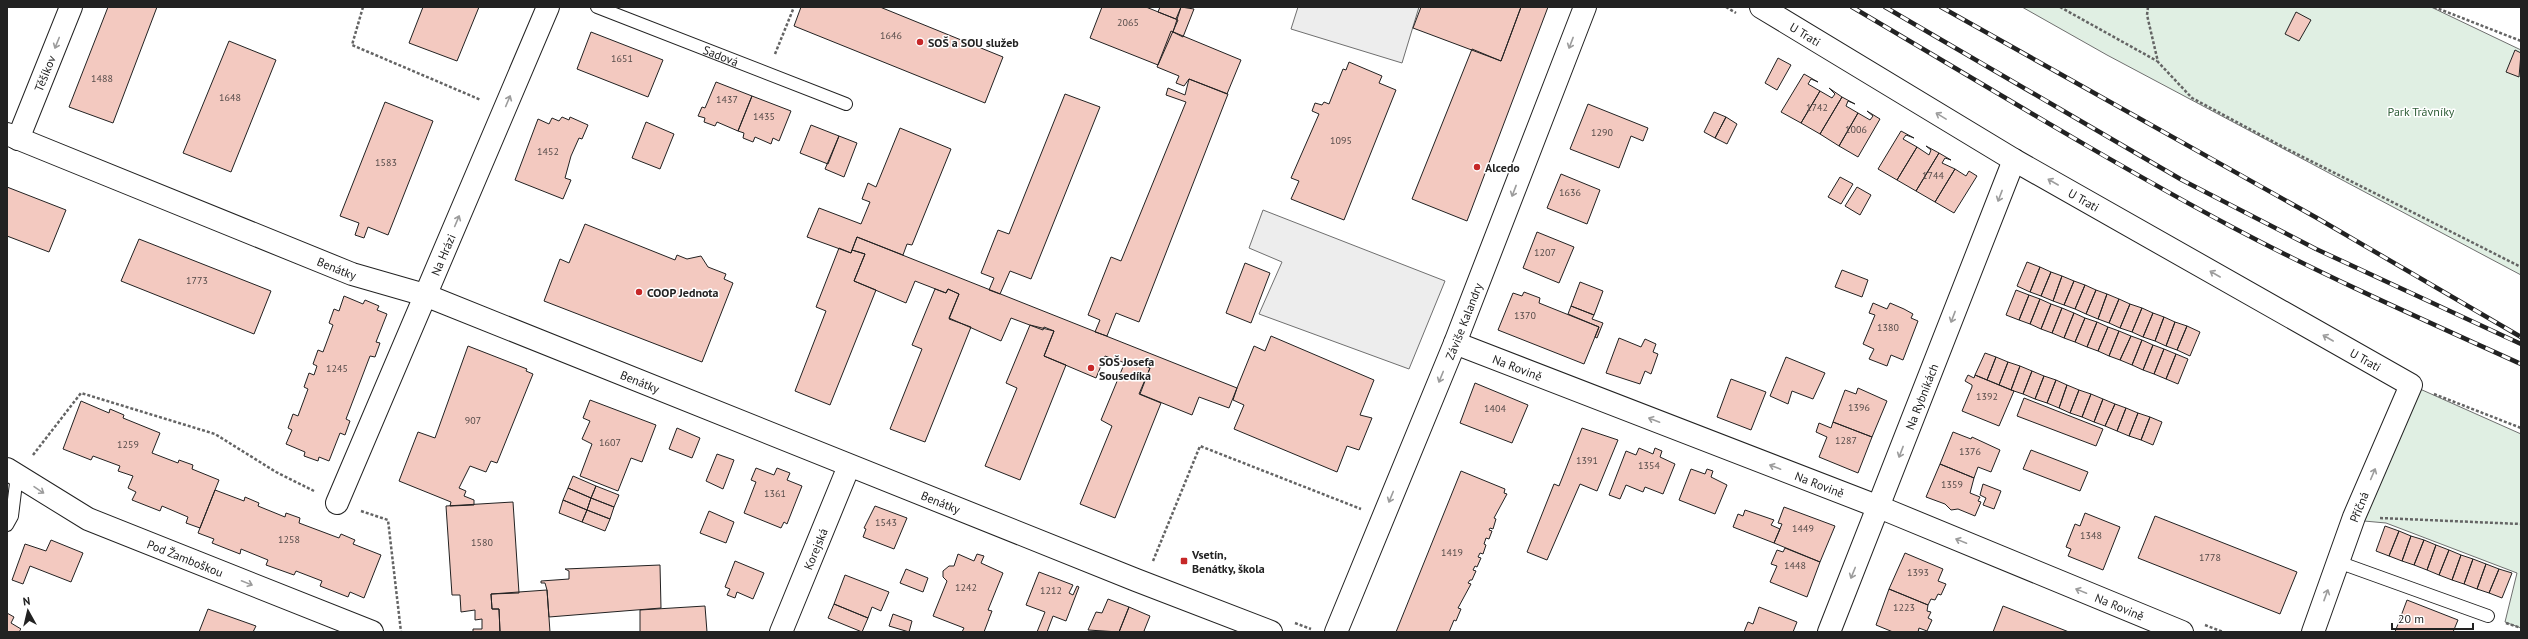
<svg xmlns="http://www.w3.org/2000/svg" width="2528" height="639" font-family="'PT Sans',sans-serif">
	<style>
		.green { fill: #e0efe3; stroke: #6f6f6f }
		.parking { fill: #ededed; stroke: #6f6f6f }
		.building { fill: #f3c9c0; stroke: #222 }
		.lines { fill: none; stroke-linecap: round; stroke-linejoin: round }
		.service-casing { stroke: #222; stroke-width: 14 }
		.minor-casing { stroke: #222; stroke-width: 24 }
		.path { stroke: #646464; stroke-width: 2.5; stroke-dasharray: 3 2; stroke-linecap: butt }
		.service { stroke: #fff; stroke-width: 12 }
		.minor { stroke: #fff; stroke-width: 22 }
		.rail-casing { stroke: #222; stroke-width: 4.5 }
		.rail { stroke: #fff; stroke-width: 3; stroke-dasharray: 9; stroke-linecap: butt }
		.oneway { stroke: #9c9c9c }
		.poi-dot { fill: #c62828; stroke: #fff; stroke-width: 1.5 }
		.labels { text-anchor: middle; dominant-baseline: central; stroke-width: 3; stroke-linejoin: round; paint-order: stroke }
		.number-label { font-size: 10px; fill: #564c4a }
		.street-label { font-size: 12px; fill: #222; stroke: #fff }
		.poi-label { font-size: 12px; font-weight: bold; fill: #222; stroke: #fff; text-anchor: start }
		.park-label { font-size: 12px; fill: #2f5e38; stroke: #fff }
	</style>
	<rect width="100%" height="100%" fill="#fff"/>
	<path class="green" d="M2022,7H2431L2521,50V275L2107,55Z
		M2411,385L2521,434V628L2505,622L2517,573L2386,523L2353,520Z"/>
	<path class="parking" d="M1298,7H1419L1402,63L1291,29Z
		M1263,210L1445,281L1409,369L1259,314L1282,262L1249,248Z"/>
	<path class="building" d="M108,7H157L113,123L69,107Z
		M423,7H479L457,61L409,43Z
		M801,7H880L1003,57L985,103L794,26Z
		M1102,7H1146L1178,20L1158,65L1090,38Z
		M1160,7H1181L1176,19L1158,12Z
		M1181,7L1194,9L1183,37L1173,32Z
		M1421,7H1521L1501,61L1413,28Z
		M1521,7H1548L1467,221L1412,199L1472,49L1501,61Z
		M2296,12L2311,20L2299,41L2285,34Z
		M1171,31L1241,60L1227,94L1189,79L1184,86L1176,83L1179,76L1157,67Z
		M591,32L663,60L648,97L577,69Z
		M229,41L276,60L231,172L183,153Z
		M2515,50L2521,53L2519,77L2506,72Z
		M1778,58L1791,65L1777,90L1765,83Z
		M1349,62L1382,76L1379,83L1396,90L1344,220L1291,199L1299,181L1291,178L1319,114L1312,111L1315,103L1322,105L1324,102L1329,104L1343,69L1346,70Z
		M1804,74L1818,82L1811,79L1808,84L1820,91L1801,123L1781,112Z
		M1189,79L1228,94L1139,322L1116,313L1107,336L1095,332L1100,320L1088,315L1111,257L1121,261L1186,102L1166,95L1168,88L1185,95Z
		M716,82L752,96L738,131L717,122L715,126L704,122L705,118L698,116L702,107L705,108Z
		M1829,88L1842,97L1820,134L1801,123L1820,91L1832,98L1835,94Z
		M1065,94L1100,107L1031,279L1010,271L1000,294L989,290L994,278L981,273L998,230L1009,234Z
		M752,96L791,111L779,141L773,138L771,144L755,137L753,142L743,138L744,133L738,131Z
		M1842,97L1855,104L1848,101L1846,106L1858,113L1839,146L1820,134Z
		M385,102L433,121L388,235L368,227L364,238L355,235L359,223L340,216Z
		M1588,104L1648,128L1643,141L1631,136L1619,168L1570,149Z
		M1867,111L1880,119L1858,157L1839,146L1858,113L1870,120L1873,116Z
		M1714,112L1726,117L1715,138L1704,132Z
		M562,117L569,120L570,117L588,125L582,139L579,138L571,156L565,178L571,180L563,199L515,180L538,119L549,124L552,118L559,121Z
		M1726,117L1737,124L1727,144L1715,138Z
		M646,122L674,134L660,169L632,158Z
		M811,125L839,136L828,164L800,153Z
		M900,128L951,149L912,245L907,244L903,255L857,237L851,253L807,237L819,208L861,224L870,202L862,199L868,183L876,187Z
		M1901,131L1914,138L1906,135L1903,139L1917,147L1897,180L1878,169Z
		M839,136L857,143L844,177L825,169Z
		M1926,146L1939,153L1916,191L1897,180L1917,147L1929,155L1931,150Z
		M1939,153L1951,160L1945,158L1942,163L1955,169L1935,202L1916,191Z
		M1955,169L1966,176L1969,171L1977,176L1954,213L1935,202Z
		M1561,174L1600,190L1587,224L1547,208Z
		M1840,177L1853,184L1841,204L1828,197Z
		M7,187L66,210L49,252L7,236Z
		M1857,187L1871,195L1860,215L1845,206Z
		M585,224L675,260L677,255L687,259L701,256L708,267L726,274L724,279L733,283L702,362L544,301L560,259L569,263Z
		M1537,232L1574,247L1559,283L1523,268Z
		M857,237L1237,388L1229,408L1199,397L1192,415L1140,394L1150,368L1138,364L1137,367L1105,356L1096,378L1044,356L1054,331L1044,327L1043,330L1011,318L1001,341L949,318L959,294L948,289L946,293L915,281L906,303L854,281L865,254L852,250Z
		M139,239L271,291L254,334L121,281Z
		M839,248L851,253L852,250L865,254L854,281L876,290L830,405L795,391L826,311L816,307Z
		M2027,262L2040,267L2030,292L2017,286Z
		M1245,263L1270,273L1251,323L1226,313Z
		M2040,267L2051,272L2041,296L2030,292Z
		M1842,270L1868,280L1862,297L1835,287Z
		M2051,272L2062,276L2053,301L2041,296Z
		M2062,276L2074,281L2064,305L2053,301Z
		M2074,281L2085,285L2075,309L2064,305Z
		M1580,282L1603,291L1594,315L1571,306Z
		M2085,285L2096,290L2086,314L2075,309Z
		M935,289L946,293L948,289L959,294L949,319L971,327L925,442L890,429L922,349L912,345Z
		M2016,290L2029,295L2019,320L2006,315Z
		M2096,290L2107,294L2098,319L2086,314Z
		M1524,292L1540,298L1539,303L1599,327L1584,364L1498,330L1513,293L1522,296Z
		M2107,294L2119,299L2109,323L2098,319Z
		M2029,295L2040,299L2030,324L2019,320Z
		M344,296L363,304L365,300L379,306L377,310L387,314L376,342L380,343L375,357L370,356L346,419L350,421L345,435L340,433L329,461L319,457L318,461L304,456L305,452L286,444L292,430L288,428L293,414L298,416L308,389L304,387L309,373L314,375L317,366L313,364L318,350L323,352L333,325L329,323L334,309L339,311Z
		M2040,299L2051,304L2041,329L2030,324Z
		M2119,299L2130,304L2120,328L2109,323Z
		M1873,303L1887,309L1890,303L1904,309L1913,314L1911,318L1918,321L1903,360L1891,355L1887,366L1869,359L1874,349L1863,344L1875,315L1869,313Z
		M2051,304L2062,308L2052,333L2041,329Z
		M2130,304L2142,308L2132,332L2120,328Z
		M1571,306L1594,315L1592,319L1603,323L1597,338L1595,337L1599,327L1568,314Z
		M2062,308L2074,313L2064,338L2052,333Z
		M2142,308L2153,313L2143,337L2132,332Z
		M2074,313L2085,318L2075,342L2064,338Z
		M2153,313L2164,317L2155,341L2143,337Z
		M2164,317L2175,322L2166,346L2155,341Z
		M2085,318L2097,322L2087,347L2075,342Z
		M2097,322L2108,327L2098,351L2087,347Z
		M2175,322L2187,326L2177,350L2166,346Z
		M1030,325L1054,331L1044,356L1066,365L1020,480L985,466L1017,388L1006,383Z
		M2187,326L2200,332L2190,356L2177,350Z
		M2108,327L2119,331L2109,356L2098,351Z
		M2119,331L2131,336L2120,360L2109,356Z
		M1271,336L1374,380L1360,415L1372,418L1359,450L1347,446L1337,472L1234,429L1244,405L1233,400L1237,388L1254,346L1265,351Z
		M2131,336L2142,340L2132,365L2120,360Z
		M1619,338L1641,347L1645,339L1656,344L1653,352L1658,354L1651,374L1645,371L1640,384L1606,373Z
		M2142,340L2153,345L2143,370L2132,365Z
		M2153,345L2164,349L2154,374L2143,370Z
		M468,346L527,369L526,371L533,374L497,463L491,461L486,472L470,466L459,488L466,491L464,496L474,500V505L450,506L451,502L399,481L418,432L435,438Z
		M2164,349L2176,354L2166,379L2154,374Z
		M1985,353L1996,357L1987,380L1975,375Z
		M2176,354L2188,359L2178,384L2166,379Z
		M1786,357L1825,373L1813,399L1792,391L1788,404L1770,396Z
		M1996,357L2008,362L1999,385L1987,380Z
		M1125,362L1137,367L1138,364L1150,368L1139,394L1161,403L1115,518L1080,504L1112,426L1101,420Z
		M2008,362L2020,366L2011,390L1999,385Z
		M2020,366L2032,371L2023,394L2011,390Z
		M2032,371L2044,376L2035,399L2023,394Z
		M1968,375L1974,378L1975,375L2014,391L1999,426L1962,411L1972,387V385L1965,381Z
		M2044,376L2056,380L2047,403L2035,399Z
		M1731,379L1766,392L1751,430L1717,417Z
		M2056,380L2067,385L2059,408L2047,403Z
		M1475,383L1528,405L1512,443L1460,423Z
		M2067,385L2079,390L2070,413L2059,408Z
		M1858,388L1887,401L1872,437L1833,422L1845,390L1856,394Z
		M2079,390L2091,394L2082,417L2070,413Z
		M2091,394L2103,399L2094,422L2082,417Z
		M2024,398L2103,429L2096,446L2017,416Z
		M2103,399L2115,404L2105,426L2094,422Z
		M590,400L656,425L642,462L631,458L618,491L580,476L592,444L582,439L590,421L583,418Z
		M81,401L109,413L110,409L124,415L123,418L160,433L152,453L178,463L179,460L193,465L192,469L219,480L200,528L186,523L188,517L162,506L160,511L132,500L136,492L128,488L133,476L118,471L120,466L93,456L91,460L63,449Z
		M2115,404L2126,408L2117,431L2105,426Z
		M2126,408L2138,413L2129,436L2117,431Z
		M2138,413L2150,417L2141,440L2129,436Z
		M2150,417L2162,422L2153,445L2141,440Z
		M1833,422L1872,437L1858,473L1819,457L1827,437L1816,432L1819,423L1831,428Z
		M677,428L700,438L692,458L669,449Z
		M1582,428L1618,440L1597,491L1580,484L1547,560L1527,552L1554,484L1559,486Z
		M1953,432L1971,439L1972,437L2000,450L1991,472L1978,467L1974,478L1940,464Z
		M1639,448L1653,454L1655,448L1662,451L1660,457L1675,464L1663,494L1645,487L1643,492L1626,485L1620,499L1609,495L1626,451L1636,455Z
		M2031,450L2088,472L2080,491L2023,469Z
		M717,454L734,460L723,489L706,481Z
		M1940,464L1974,478L1970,493L1980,497L1978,501L1981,502L1975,516L1958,509L1951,510L1945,504L1926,497Z
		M756,468L774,475L777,468L790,473L787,480L802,486L787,524L784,522L781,528L744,513L756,482L751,480Z
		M1691,469L1705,474L1707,469L1713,471L1711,477L1727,485L1715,514L1679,500Z
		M1461,471L1505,489L1504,493L1507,494L1494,518L1496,519L1493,529L1490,528L1489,530L1492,531L1489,539L1486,538L1484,544L1486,545L1483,554L1480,553L1478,557L1481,558L1477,567L1475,566L1473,570L1476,571L1472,580H1470L1468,583L1471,584L1458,608L1461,609L1456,621L1454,620L1449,632H1396Z
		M573,476L596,486L591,498L568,488Z
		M1983,484L2001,491L1994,509L1983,505L1986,498L1980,495Z
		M596,486L619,495L614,507L591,498Z
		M568,488L591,498L587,510L563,500Z
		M215,490L244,501L245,497L259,503L258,506L285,517L286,513L300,518L299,523L339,538L341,534L355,540L353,544L381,555L364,598L350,592L348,597L320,586L322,581L296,571L294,575L266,565L268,560L241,549L240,554L212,543L214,539L198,533Z
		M591,498L614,507L610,519L587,510Z
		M563,500L587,510L582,522L559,513Z
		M513,502L519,593L491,594L492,609H499L500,632H473V629H482V619L475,620V610L461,612L460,595H452L446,506Z
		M875,506L907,518L894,549L863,537L866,529L864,528Z
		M1784,507L1835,526L1820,562L1774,543L1782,524L1778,523Z
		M587,510L610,519L605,531L582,522Z
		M1745,510L1774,520L1771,525L1780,529L1774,543L1733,527L1738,514L1743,516Z
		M709,511L734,522L726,543L700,533Z
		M2085,513L2120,527L2103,570L2068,556L2071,549L2066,547L2075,524L2080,526Z
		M2155,516L2297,572L2280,614L2138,558Z
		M2385,526L2399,531L2389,556L2376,551Z
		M2399,531L2411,536L2402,561L2389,556Z
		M2411,536L2424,540L2414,565L2402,561Z
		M51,540L83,553L71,582L30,566L23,584L12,580L25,544L46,551Z
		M2424,540L2436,545L2427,570L2414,565Z
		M2436,545L2449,550L2439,575L2427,570Z
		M1785,548L1820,562L1807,597L1770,582L1777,566L1771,564L1777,550L1783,552Z
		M2449,550L2461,555L2452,580L2439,575Z
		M1905,553L1943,569L1938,581L1946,584L1941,595L1938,594L1935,600L1931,599L1928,605L1889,589Z
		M958,554L974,561L977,554L984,556L981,563L1003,573L988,610L992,611L984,632H962L964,628L933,616L947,581L943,577V571L949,566H954Z
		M2461,555L2473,559L2464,584L2452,580Z
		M2473,559L2486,564L2477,589L2464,584Z
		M735,561L764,573L753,599L737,592L735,598L727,595L730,589L725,587Z
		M2486,564L2499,569L2489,593L2477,589Z
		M660,565L661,608L549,617L547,590L545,583H541V581L569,579V571L565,569Z
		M906,569L928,578L923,592L900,583Z
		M2499,569L2512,573L2502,598L2489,593Z
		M1039,572L1073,585L1069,593L1073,595L1077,586L1079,587L1066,621L1053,616L1047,632H1037L1045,612L1026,605Z
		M845,575L889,592L881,611L872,607L868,618L834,604Z
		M1889,589L1928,605L1927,611L1931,612L1928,618L1932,620L1927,631L1919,628L1918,632H1893L1876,625Z
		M547,590L550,632H500L499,609H492L491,594Z
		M1108,599L1129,607L1119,632L1088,630L1096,612L1102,613Z
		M2407,600L2458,620L2453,632H2395Z
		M834,604L868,618L862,632L828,618Z
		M705,606L707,632H640V610Z
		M2003,606L2069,632H1993Z
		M1129,607L1150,616L1144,631L1147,632H1119Z
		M1759,607L1797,622L1793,632H1744L1748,622L1753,624Z
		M208,609L256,626L253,632H199Z
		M7,613L14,617L11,623L21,629L19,632H7Z
		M893,614L912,621L909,632L889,626Z"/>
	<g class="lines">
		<g class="service-casing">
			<g id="service">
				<path id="s1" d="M597,7L846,104"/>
				<path d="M7,525L12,516L17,475H14"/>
				<path d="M2338,562L2488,616"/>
			</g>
		</g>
		<g class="minor-casing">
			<g id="minor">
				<path id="s2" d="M1761,7L2014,160L2411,385L2354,517L2313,632"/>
				<path id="s3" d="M7,134L352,274L425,295L1136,580L1271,632"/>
				<path id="s4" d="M18,139L71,7"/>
				<path id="s5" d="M1455,343L1879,507L2182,632"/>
				<path id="s6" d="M7,469L88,519L372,632"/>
				<path id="s7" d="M337,503L548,7"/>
				<path id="s8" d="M781,632L849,466"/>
				<path id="s9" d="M1336,632L1455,343L1585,7"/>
				<path id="s10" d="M1829,632L2014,160"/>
			</g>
		</g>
		<path class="path" d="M363,7L352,45L481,100
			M1726,7L1736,13
			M2060,7L2157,61
			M2148,7L2147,15L2158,62L2192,98L2285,148L2521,267
			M2434,7L2521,41
			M775,54L794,7
			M2434,394L2521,428
			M33,455L81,393L215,434L276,472L314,491
			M361,511L388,520L401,632
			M2380,518L2521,524
			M1153,561L1200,446L1361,509
			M1295,623L1311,629
			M2506,623L2521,628
			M2205,625L2223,632"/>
		<use href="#service" class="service"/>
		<use href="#minor" class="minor"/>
		<g class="rail-casing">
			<path id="rail" d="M1852,7C1978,81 2103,158 2232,227C2326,277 2424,320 2521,364
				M1885,7L2182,180L2316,249L2521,344
				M1941,7L2317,218L2521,337"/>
		</g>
		<use href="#rail" class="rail"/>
	</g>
	<defs><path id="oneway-shaft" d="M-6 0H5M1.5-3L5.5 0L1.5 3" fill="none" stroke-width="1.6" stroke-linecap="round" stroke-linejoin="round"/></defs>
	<g class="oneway">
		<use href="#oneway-shaft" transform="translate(57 43) rotate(112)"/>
		<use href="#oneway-shaft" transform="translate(1571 43) rotate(111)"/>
		<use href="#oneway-shaft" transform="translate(508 101) rotate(-67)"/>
		<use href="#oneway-shaft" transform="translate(1941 116) rotate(-149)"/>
		<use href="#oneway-shaft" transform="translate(2053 182) rotate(-150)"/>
		<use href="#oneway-shaft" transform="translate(1514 191) rotate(111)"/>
		<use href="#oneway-shaft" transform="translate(2000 196) rotate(111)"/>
		<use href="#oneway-shaft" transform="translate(457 221) rotate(-67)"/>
		<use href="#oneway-shaft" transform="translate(2215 274) rotate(-150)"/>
		<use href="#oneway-shaft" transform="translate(1953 317) rotate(111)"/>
		<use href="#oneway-shaft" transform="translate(2328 338) rotate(-150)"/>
		<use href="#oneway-shaft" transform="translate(1441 377) rotate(112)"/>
		<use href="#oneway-shaft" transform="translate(1654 420) rotate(-159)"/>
		<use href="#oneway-shaft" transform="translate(1901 452) rotate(111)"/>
		<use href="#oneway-shaft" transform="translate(1775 467) rotate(-159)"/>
		<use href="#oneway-shaft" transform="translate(2373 474) rotate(-67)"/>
		<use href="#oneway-shaft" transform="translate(39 490) rotate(34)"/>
		<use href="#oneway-shaft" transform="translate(1391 497) rotate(112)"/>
		<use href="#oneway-shaft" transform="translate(1961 541) rotate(-158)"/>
		<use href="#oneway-shaft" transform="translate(1853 573) rotate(112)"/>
		<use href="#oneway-shaft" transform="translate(247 583) rotate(22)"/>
		<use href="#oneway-shaft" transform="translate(2081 591) rotate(-158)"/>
		<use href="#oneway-shaft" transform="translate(2326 595) rotate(-70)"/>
	</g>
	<g class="poi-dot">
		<circle cx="920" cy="42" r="4"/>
		<circle cx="1477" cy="167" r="4"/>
		<circle cx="639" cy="292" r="4"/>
		<circle cx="1091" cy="368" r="4"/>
		<rect x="1180" y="557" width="8" height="8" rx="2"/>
	</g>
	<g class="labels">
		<g class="number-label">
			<text x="1128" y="22">2065</text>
			<text x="891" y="35">1646</text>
			<text x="622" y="58">1651</text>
			<text x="102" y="78">1488</text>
			<text x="230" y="97">1648</text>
			<text x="727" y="99">1437</text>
			<text x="1817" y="107">1742</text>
			<text x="764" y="116">1435</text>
			<text x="1856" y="129">1006</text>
			<text x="1602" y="132">1290</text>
			<text x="1341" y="140">1095</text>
			<text x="548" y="151">1452</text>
			<text x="386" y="162">1583</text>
			<text x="1933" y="175">1744</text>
			<text x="1570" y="192">1636</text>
			<text x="1545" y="252">1207</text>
			<text x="197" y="280">1773</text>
			<text x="1525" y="315">1370</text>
			<text x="1888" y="327">1380</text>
			<text x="337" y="368">1245</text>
			<text x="1987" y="396">1392</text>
			<text x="1859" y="407">1396</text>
			<text x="1495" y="408">1404</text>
			<text x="473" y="420">907</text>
			<text x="1846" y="440">1287</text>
			<text x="610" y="442">1607</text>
			<text x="128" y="444">1259</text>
			<text x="1970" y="451">1376</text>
			<text x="1587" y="460">1391</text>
			<text x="1649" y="465">1354</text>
			<text x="1952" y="484">1359</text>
			<text x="775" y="493">1361</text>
			<text x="886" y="522">1543</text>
			<text x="1803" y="528">1449</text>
			<text x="2091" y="535">1348</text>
			<text x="289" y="539">1258</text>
			<text x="482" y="542">1580</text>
			<text x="1452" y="552">1419</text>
			<text x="2210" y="557">1778</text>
			<text x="1795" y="565">1448</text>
			<text x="1918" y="572">1393</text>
			<text x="966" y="587">1242</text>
			<text x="1051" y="590">1212</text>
			<text x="1904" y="607">1223</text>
		</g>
		<g class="street-label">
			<text stroke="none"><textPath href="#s2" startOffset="52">U Trati</textPath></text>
			<text stroke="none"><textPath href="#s1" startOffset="133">Sadová</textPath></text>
			<text stroke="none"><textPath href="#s4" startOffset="71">Těšíkov</textPath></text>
			<text stroke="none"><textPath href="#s2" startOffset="376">U Trati</textPath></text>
			<text stroke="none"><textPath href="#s7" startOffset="270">Na Hrázi</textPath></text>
			<text stroke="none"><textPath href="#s3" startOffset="356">Benátky</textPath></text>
			<text stroke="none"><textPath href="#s9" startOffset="336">Záviše Kalandry</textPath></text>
			<text stroke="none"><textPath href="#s2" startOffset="700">U Trati</textPath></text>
			<text stroke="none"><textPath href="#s5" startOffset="67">Na Rovině</textPath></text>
			<text stroke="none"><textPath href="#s3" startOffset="680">Benátky</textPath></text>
			<text stroke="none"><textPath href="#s10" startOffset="253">Na Rybníkách</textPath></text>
			<text stroke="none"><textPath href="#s5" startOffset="391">Na Rovině</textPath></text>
			<text stroke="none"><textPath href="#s3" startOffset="1004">Benátky</textPath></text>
			<text transform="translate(2359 507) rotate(-68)">Příčná</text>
			<text stroke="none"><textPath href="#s8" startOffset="90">Korejská</textPath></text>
			<text stroke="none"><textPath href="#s6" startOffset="200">Pod Žamboškou</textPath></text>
			<text stroke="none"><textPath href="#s5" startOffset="715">Na Rovině</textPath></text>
		</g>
		<g class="poi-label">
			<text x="928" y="42">SOŠ a SOU služeb</text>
			<text x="1485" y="167">Alcedo</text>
			<text x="647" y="292">COOP Jednota</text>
			<text x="1099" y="361">SOŠ Josefa<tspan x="1099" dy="14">Sousedíka</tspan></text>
			<text x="1192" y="554">Vsetín,<tspan x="1192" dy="14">Benátky, škola</tspan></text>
		</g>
		<g class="park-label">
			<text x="2421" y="111">Park Trávníky</text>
		</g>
	</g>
	<rect width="2528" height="639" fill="none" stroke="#222222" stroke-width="16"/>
	<g transform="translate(28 611) rotate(352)" stroke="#ffffff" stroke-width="3" paint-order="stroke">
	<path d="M0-3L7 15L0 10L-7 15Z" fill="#222222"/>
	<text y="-6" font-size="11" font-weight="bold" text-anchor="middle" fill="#222222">N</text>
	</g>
	<path d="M2392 623v6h81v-6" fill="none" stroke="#222222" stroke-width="2"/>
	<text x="2398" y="623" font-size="12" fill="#222222" stroke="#ffffff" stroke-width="3" paint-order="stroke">20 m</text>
</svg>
